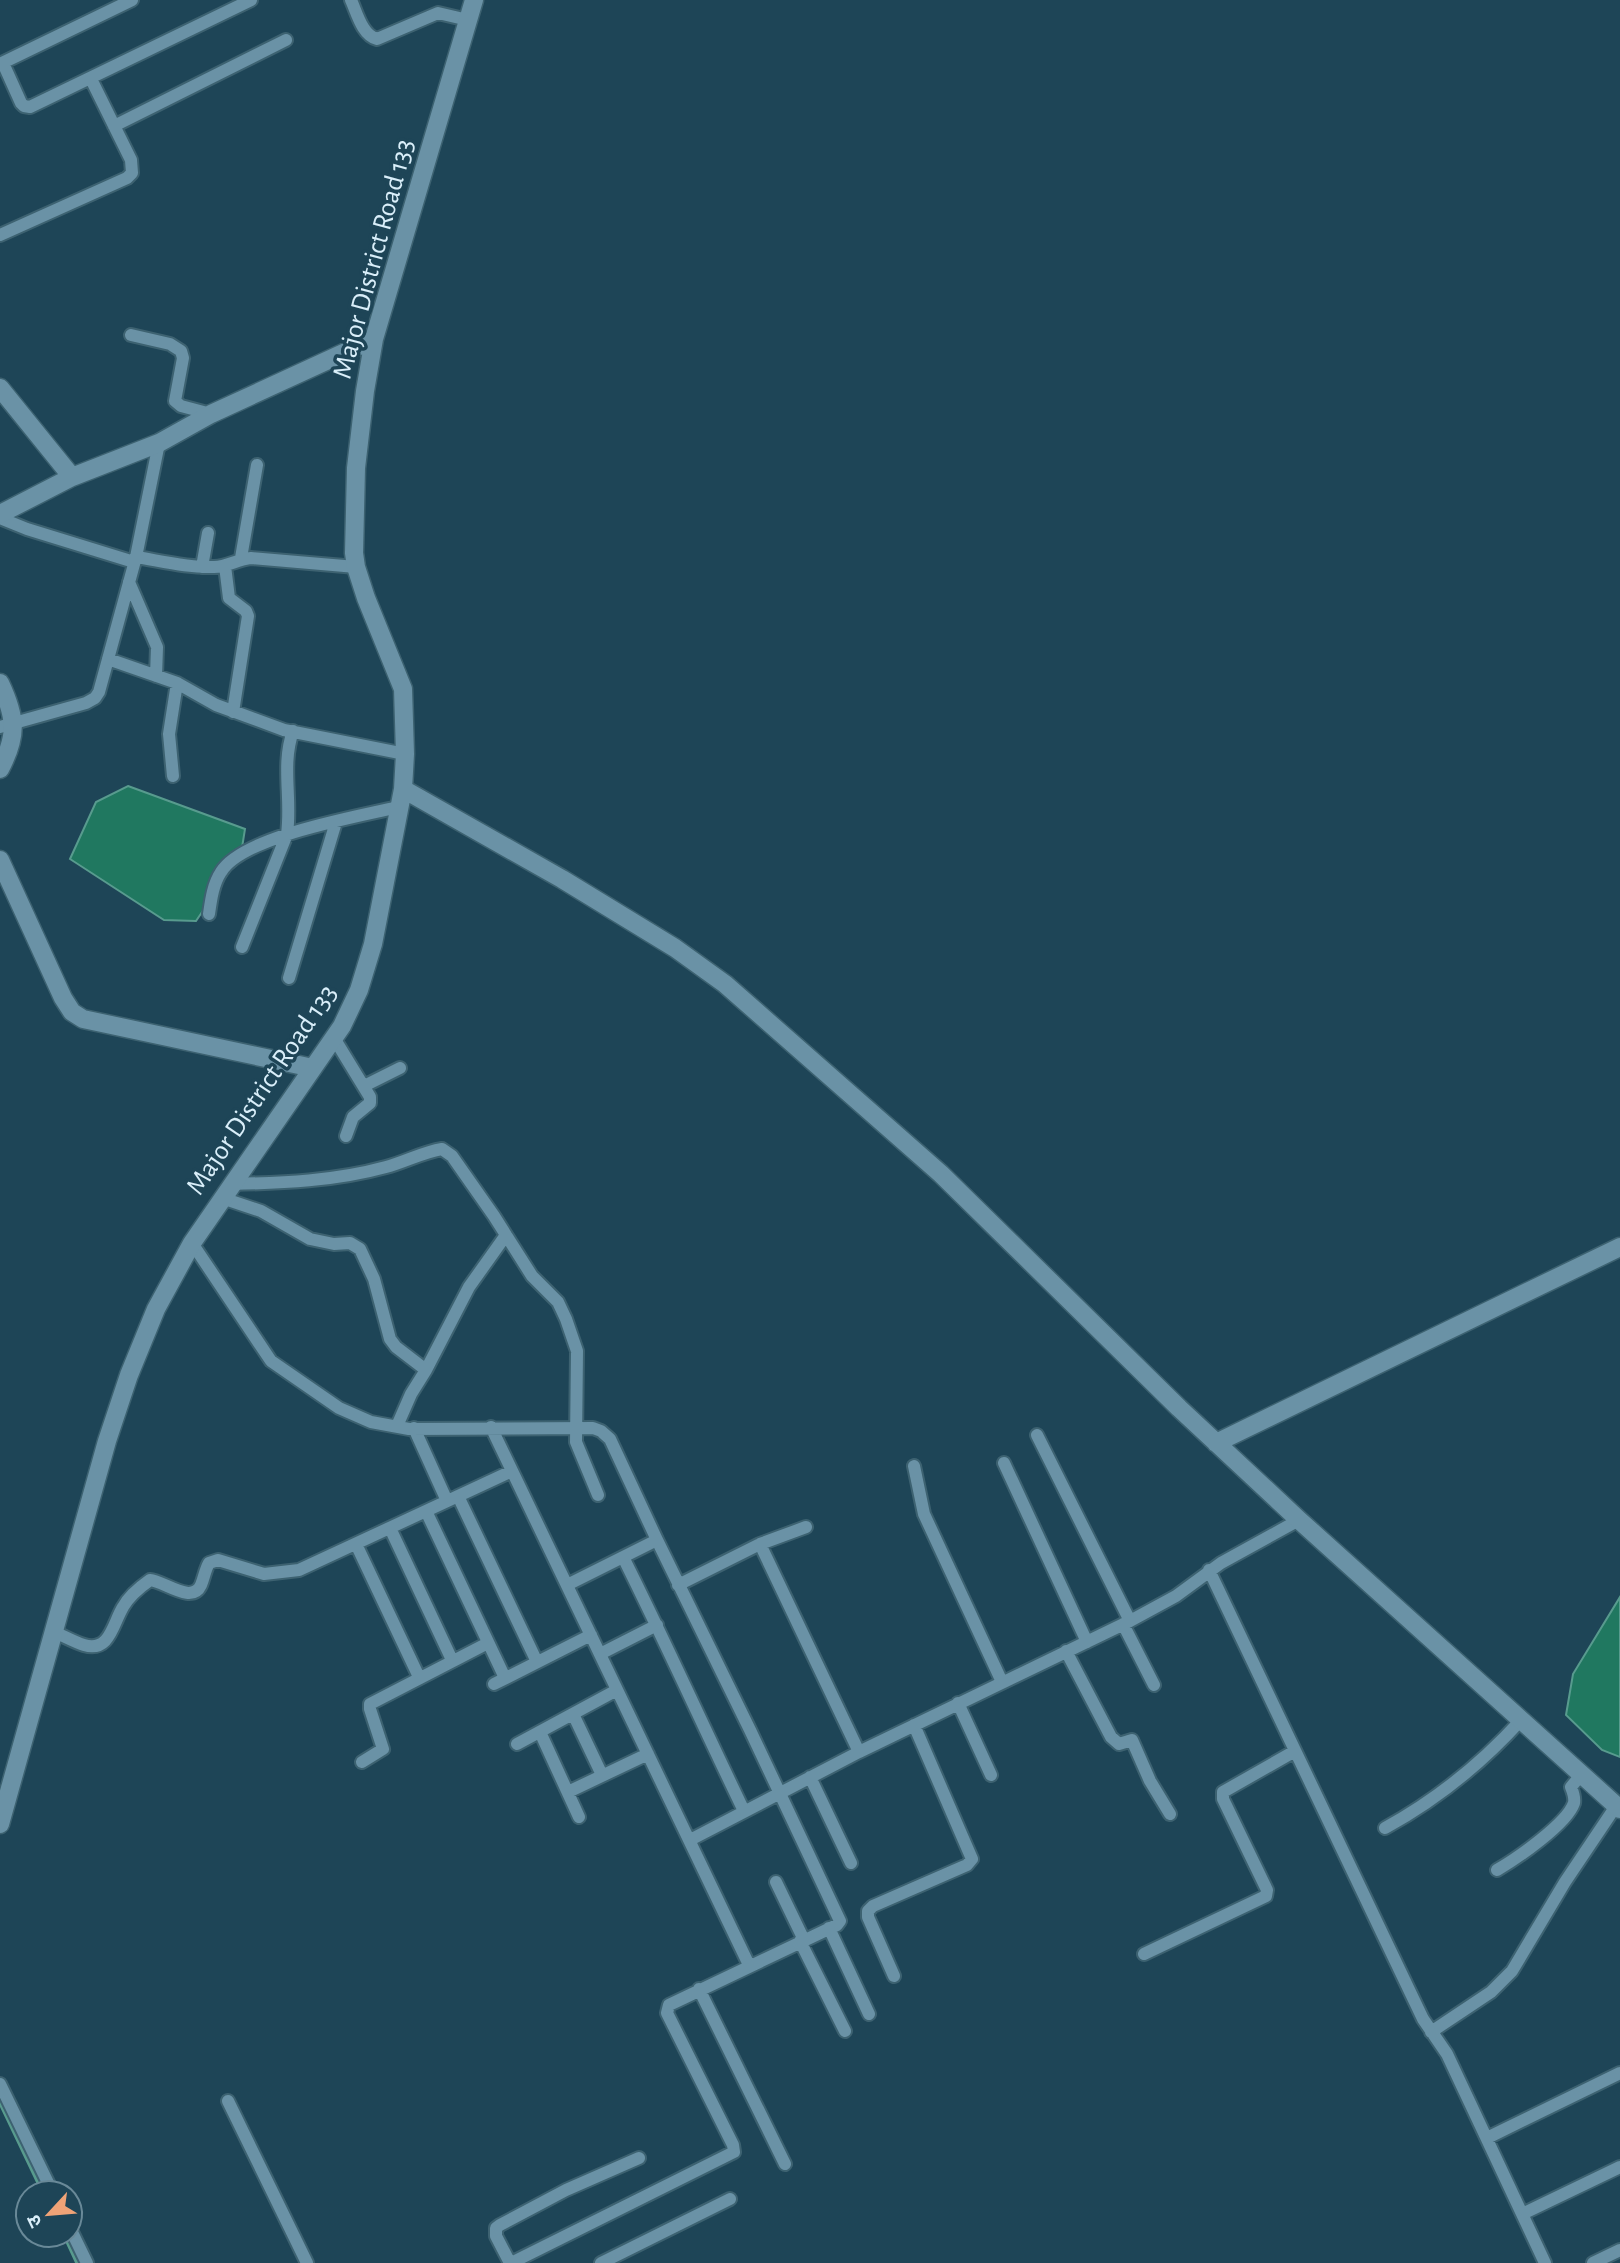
<svg xmlns="http://www.w3.org/2000/svg" width="1620" height="2263" font-family="'Alegreya Sans','Noto Sans Devanagari',sans-serif">
	<style>
		.water { fill: #207860; stroke: #589b8e; stroke-width: 2 }
		.lines { fill: none; stroke-linecap: round; stroke-linejoin: round }
		.stream { stroke: #589b8e; stroke-width: 3.5 }
		.street-casing { stroke: #3d6271; stroke-width: 16 }
		.secondary-casing { stroke: #3d6271; stroke-width: 21 }
		.street { stroke: #6a92a6; stroke-width: 12 }
		.secondary { stroke: #6a92a6; stroke-width: 18 }
		.labels { text-anchor: middle; dominant-baseline: central; stroke-width: 7; stroke-linejoin: round; paint-order: stroke }
		.street-label { font-size: 28px; fill: #d9eef9; stroke: #1e4557 }
	</style>
	<rect width="100%" height="100%" fill="#1e4557"/>
	<path class="water" d="M128,786L245,829L241,854L196,921L164,920L70,859L96,802Z
		M1620,1597V1757L1602,1750L1566,1715L1573,1674Z"/>
	<g class="lines">
		<path class="stream" d="M0,2103L43,2193
			M64,2235L77,2263"/>
		<g class="street-casing">
			<path id="street" d="M351,0C357,13 362,35 377,39L438,13L468,20
				M3,63L21,103L24,106L30,107L251,0
				M0,64L132,0
				M114,126L286,40
				M0,235L127,178L132,173L131,160L91,79
				M131,335L170,344L181,351L183,358L175,401L181,406L211,414
				M0,518L27,529L134,562
				M136,557C161,561 188,568 214,567C227,567 238,559 251,558L356,567
				M241,558L257,465
				M225,566L229,598L246,611L248,616L233,712
				M202,567L208,533
				M129,582L157,647L156,676
				M108,659L177,683L169,734L173,776
				M177,683L216,705L284,730L405,754
				M0,727L86,703L95,698L99,692L136,557L159,443
				M209,914C211,900 213,884 221,872C243,836 357,817 398,807
				M242,947L287,834C292,799 281,765 293,731
				M289,978L336,822
				M334,1038L370,1097V1103L353,1117L346,1136
				M364,1086L400,1068
				M231,1184C283,1183 335,1181 386,1167C405,1162 423,1152 442,1149L452,1156L494,1216L532,1276L558,1302L566,1319L577,1351L576,1442L598,1495
				M222,1198L261,1211L310,1239L334,1244L350,1243L360,1249L374,1279L390,1339L396,1347L426,1370
				M192,1243L271,1361L339,1408L371,1422L409,1429L593,1428L601,1431L610,1439L657,1540
				M397,1426L411,1394L426,1370L469,1287L506,1235
				M491,1427L749,1965
				M414,1428L447,1501
				M1037,1435L1130,1621
				M1004,1463L1087,1642
				M914,1466L924,1514L1002,1682
				M458,1496L537,1662
				M426,1511L505,1678
				M390,1528L452,1660
				M356,1544L419,1677
				M760,1544L859,1752
				M623,1557C665,1641 703,1726 744,1811
				M1209,1570L1423,2019L1447,2054L1545,2263
				M678,1585L760,1544L806,1527
				M1123,1624L1154,1685
				M54,1632C64,1636 74,1642 84,1645C110,1653 113,1623 123,1607C129,1596 140,1587 150,1580C164,1581 192,1605 201,1585C204,1578 205,1570 209,1563L218,1560L264,1574L299,1570L512,1471
				M1066,1651L1111,1737L1119,1744L1132,1740L1150,1781L1170,1814
				M600,1654L657,1625
				M494,1684L591,1635
				M958,1703L991,1775
				M573,1714L602,1775
				M540,1732L579,1817
				M517,1744L617,1690
				M362,1762L383,1749L370,1709V1704L488,1643
				M810,1777L851,1863
				M568,1792L648,1754
				M1385,1828C1436,1800 1482,1763 1521,1720
				M690,1840L859,1752L1130,1621L1176,1596L1221,1563L1299,1520
				M1497,1870C1516,1859 1567,1824 1574,1803C1575,1798 1573,1792 1571,1787L1581,1775
				M776,1882L804,1940
				M829,1928L869,2014
				M800,1941L845,2031
				M1144,1954L1266,1896L1267,1890L1223,1799V1792L1295,1751
				M894,1976L868,1917V1911L873,1906L967,1865L972,1859L914,1725
				M699,1989L785,2164
				M1431,2032L1491,1992L1512,1971L1565,1882L1616,1806
				M0,2084L53,2193
				M228,2101L307,2263
				M1487,2138L1620,2073
				M1522,2214L1620,2167
				M70,2228L87,2263
				M510,2263L496,2236V2228L500,2225L566,2190L639,2158
				M511,2263L734,2152L733,2145L667,2013L669,2005L837,1925L840,1921L750,1730L657,1540L567,1585
				M601,2263L730,2199
				M1593,2263L1620,2250"/>
		</g>
		<g class="secondary-casing">
			<path id="secondary" d="M0,388L72,477
				M0,514L72,477L159,443L211,414L374,339
				M0,683C16,717 18,735 0,769
				M403,789L562,879L675,948L725,984L941,1174L1179,1408L1299,1520L1620,1809
				M0,860L63,998L72,1012L83,1019L313,1068
				M1216,1443L1620,1247
				M0,1824L107,1441L129,1375L156,1309L192,1243L342,1026L359,990L373,944L403,789L405,754L403,689L366,598L356,567L354,553L356,468L365,391L374,339L474,0"/>
		</g>
		<use href="#street" class="street"/>
		<use href="#secondary" class="secondary"/>
	</g>
	<g class="labels">
		<g class="street-label">
			<text transform="translate(374 259) rotate(-75)">Major District Road 133</text>
			<text transform="translate(262 1090) rotate(-56)">Major District Road 133</text>
		</g>
	</g>
	<g transform="translate(49 2214) rotate(244)"><circle r="33" fill="#1e4557" stroke="#698998" stroke-width="2"/>
	<path d="M0-5L12 26L0 18L-12 26Z" fill="#efa377"/>
	<text y="-10" font-size="19" font-weight="bold" text-anchor="middle" fill="#d9eef9">उ</text>
	</g>
</svg>
